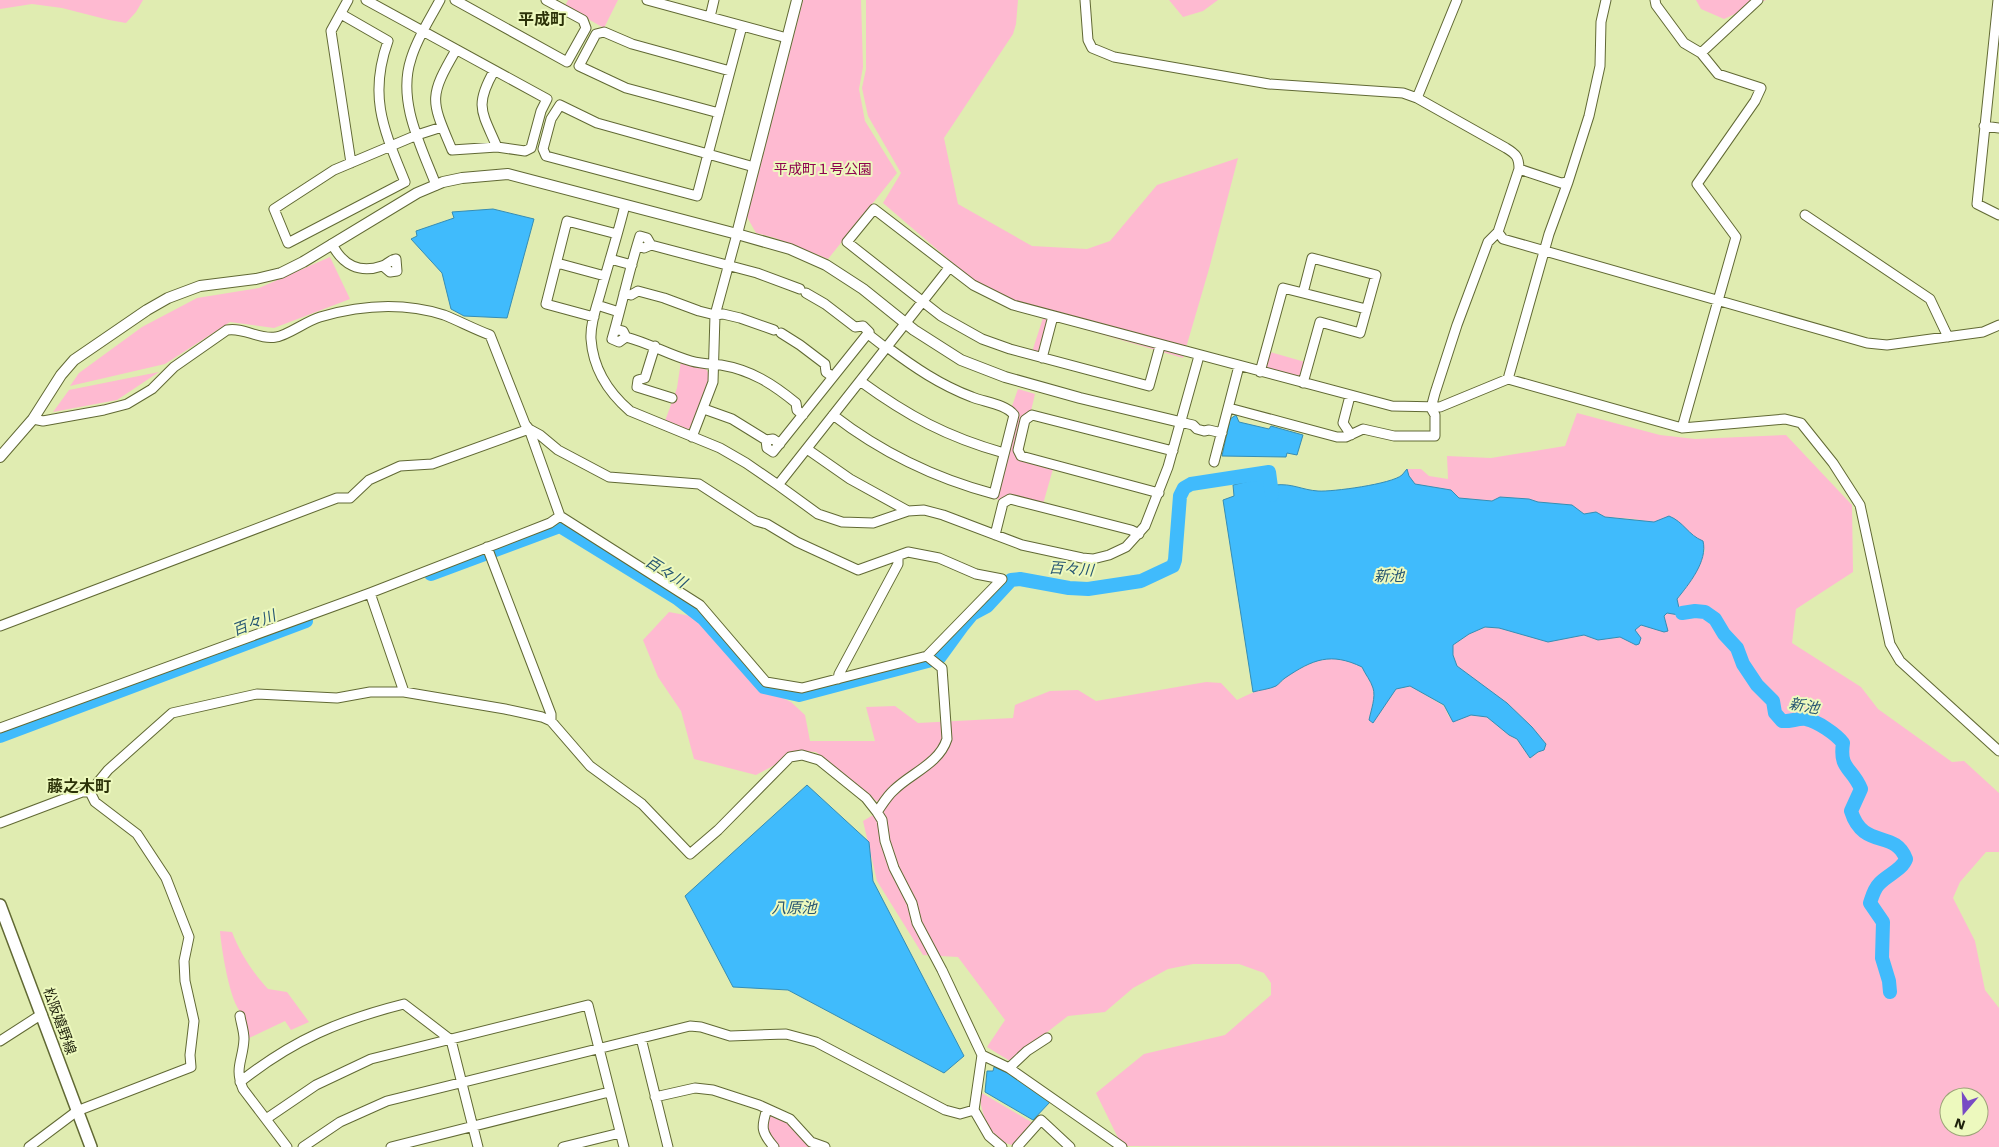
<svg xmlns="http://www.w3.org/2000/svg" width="1999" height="1147" font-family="'Work Sans','Noto Sans JP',sans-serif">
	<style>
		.green { fill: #febad1; fill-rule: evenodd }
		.water { fill: #40bbfc; stroke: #368db4 }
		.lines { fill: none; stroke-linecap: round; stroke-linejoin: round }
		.river { stroke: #40bbfc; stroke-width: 14 }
		.minor-casing { stroke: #616934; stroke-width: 11 }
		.tertiary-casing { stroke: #616934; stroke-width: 12 }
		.secondary-casing { stroke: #616934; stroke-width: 14 }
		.minor { stroke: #fff; stroke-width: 9 }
		.tertiary { stroke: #fff; stroke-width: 10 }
		.secondary { stroke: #fff; stroke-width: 11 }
		.labels { text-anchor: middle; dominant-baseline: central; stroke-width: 4; stroke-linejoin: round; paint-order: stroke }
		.park-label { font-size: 14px; fill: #8f024f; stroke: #edf9be }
		.street-label { font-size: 14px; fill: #1f220c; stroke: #edf9be }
		.water-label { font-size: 15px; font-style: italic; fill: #275672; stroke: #edf9be }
		.quarter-label { font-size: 16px; font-weight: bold; fill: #2c3208; stroke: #edf9be }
	</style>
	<rect width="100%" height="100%" fill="#e0ecb1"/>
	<path class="green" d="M0,0H143L136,12L126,23L109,20L62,8L32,4L0,9Z
		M568,0H618L604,28L565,6Z
		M803,0H861L863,67L859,89L865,121L897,173L828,259L775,238L756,233L747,217Z
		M866,0H1018L1016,24L1013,34L944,138L958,204L1032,246L1087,249L1110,241L1157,185L1238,158L1209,269L1183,358L1049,319L1040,355L1032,352L1043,318L1003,306L883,203L901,173L868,116L862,88L866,69Z
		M1169,0H1218L1203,11L1183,17Z
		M1696,0H1766L1724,19L1701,9Z
		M330,257L350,299L274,328L230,322L165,364L70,386L79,373L142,327L197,298L259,288Z
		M1270,352L1305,362L1302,376L1297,378L1268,371L1266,365Z
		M681,361L705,368L710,375L692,426L687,430L665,421L677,388Z
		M159,372L117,400L53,412L69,390Z
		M1018,389L1035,394L1031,411L1022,416L1014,451L1019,460L1053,469L1043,504L1010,495L1000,501L996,498L1017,415L1012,406Z
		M1577,413L1660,435L1695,439L1786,435L1852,505L1853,572L1796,609L1792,643L1861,687L1878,709L1952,762L1964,761L1999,793V852H1986L1960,882L1953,898L1975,941L1985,990L1999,1008V1147L1122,1146L1096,1093L1144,1054L1225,1035L1271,995V983L1264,973L1239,964H1193L1168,969L1133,988L1105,1012L1068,1016L1010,1061L987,1047L1005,1020L958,957L923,955L877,881L863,821L885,808L816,752L801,751L756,775L694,759L681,711L658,677L643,640L669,612L696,617L720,629L760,687L791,702L805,715L810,741H875L866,707L895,706L918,723L1013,718L1015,705L1050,691L1078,690L1096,701L1206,682L1221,683L1237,700C1245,696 1253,692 1262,689C1266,688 1273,687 1277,685C1280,683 1282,680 1286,677C1314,660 1330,652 1362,667C1365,674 1371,681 1373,688C1376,697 1371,710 1369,719L1373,722L1396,689L1410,686L1444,706L1449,717L1460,718L1471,715L1487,717L1509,735L1517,739L1530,758L1538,752L1544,750L1546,744L1532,727L1507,703L1457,666L1453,655V645L1469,634L1485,627L1499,628L1548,642L1584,635L1598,640L1620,637L1641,625L1664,632V616L1667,613L1685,616L1679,608L1677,599C1689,584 1698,568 1705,550L1686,529L1634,519L1605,517L1596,512L1584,514L1572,505L1538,502L1529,499L1500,497L1492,501L1458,498L1451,490L1415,484L1409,476L1407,469H1421L1429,476L1448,479L1447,456L1491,458L1565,446ZM1949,1097H1979V1127H1949Z
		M220,931L232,932C240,953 253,973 268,989L287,992L309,1022L291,1030L285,1021L247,1039L242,1013C230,1005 221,946 220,931Z
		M980,1092L1033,1123L1012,1145C991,1141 979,1111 980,1092Z
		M774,1115L790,1123L800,1137L812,1147H779L767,1131L768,1117Z"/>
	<path class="water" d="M493,209L534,219L507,318L464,316L451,309L442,273L411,239L417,236L416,231L454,218L452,212Z
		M1236,415L1239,422L1269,429L1271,426L1303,435L1297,455L1287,453L1286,457L1222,456L1230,419Z
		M1407,469L1409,476L1415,484L1451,490L1459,498L1492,501L1500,497L1529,499L1538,502L1572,505L1584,514L1596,512L1605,517L1654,522L1669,516C1684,522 1688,535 1703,541C1708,561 1689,584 1677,599L1679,608L1701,607L1699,615L1685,616L1667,613L1664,616L1668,631L1664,632L1641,625L1635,630L1641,638L1639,644L1636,645L1620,637L1598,640L1584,635L1548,642L1499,628L1485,627L1469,634L1453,645V655L1457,666L1507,703L1532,727L1546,744L1544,750L1538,752L1530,758L1517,739L1509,735L1487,717L1471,715L1453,722L1444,705L1410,686L1396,689L1373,723L1369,720C1371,710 1376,697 1373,688C1371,681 1365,674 1362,667C1331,652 1313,659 1285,678C1282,680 1279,684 1276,686C1270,689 1260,690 1253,692L1223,500L1234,496L1233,485L1273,475L1275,485C1292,483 1302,490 1318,491C1332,492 1392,484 1402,475C1404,473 1405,471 1407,469Z
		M807,785L869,842L873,881L964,1056L944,1073L788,990L733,987L685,896Z
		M994,1067L1012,1075L1050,1102L1033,1120L985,1092L987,1071H993Z"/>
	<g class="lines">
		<path class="river" d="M431,574L560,526L677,598L704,619L764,687L799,695L939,658L963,625L972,614L987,606L1011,580L1020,579L1069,588L1088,589L1141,581L1173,566L1175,560L1180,496L1184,488L1191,484L1269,472L1272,495
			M1682,613L1695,611L1705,612L1715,619L1724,634L1737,648L1743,664L1757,685L1773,701L1775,713L1782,721C1790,722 1798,718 1806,719C1817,721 1836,734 1843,743C1839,770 1852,767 1861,789L1851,811C1863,850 1895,829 1906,859C1902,870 1887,875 1879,884C1874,889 1872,897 1870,903L1883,922L1882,958L1889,981L1890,992
			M0,736L306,621"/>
		<g class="minor-casing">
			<path id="minor" d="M348,0L331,31L351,163
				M366,0L547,99L541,111L531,148L525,151L497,147L452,150C431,100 428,98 456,50
				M455,0L567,62L586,28L583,20L546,0
				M647,0L787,38
				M1085,0L1088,40L1092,48L1114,57L1269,84L1403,93L1417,98L1506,148C1516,154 1519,157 1519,169L1498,232L1488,242L1457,325L1435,393L1431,408L1435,415V436H1394L1363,429L1346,437H1337L1229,408
				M1655,0L1656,5L1684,43L1701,53L1718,74L1761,88L1755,101L1697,184L1736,237L1682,428
				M1998,0L1977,204L1999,215
				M341,14L388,41C368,97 384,130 405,182L288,243L274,209L334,170L417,135L442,127
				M710,17L714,0
				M742,26L708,154L754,167
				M1701,53L1758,0
				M494,71C474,106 482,112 497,147
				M1417,98L1457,0
				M560,105L597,123L708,154L697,196L546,156L543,149L551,119Z
				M719,113L626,88L579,66L596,34L604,32L632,44L730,71
				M1984,126L1999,128
				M1519,169L1561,183L1568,182
				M436,185C421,146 397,101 411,59C417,38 430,19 440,0
				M625,205C618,233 610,259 602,287C598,303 590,322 591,339C593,368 608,392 630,411L720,448L746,463L778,485
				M1805,215L1930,299L1948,337
				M1498,232L1503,239L1867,343L1887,345L1983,332L1999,325
				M332,244C342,264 359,274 382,266C387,265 389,260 396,259L397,271L390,272L383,266
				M651,245L757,273L800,289
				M610,259L632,265
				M557,263L605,276
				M949,268L778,485L818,514L842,522L873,523L908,511L924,510L943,515L1022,545L1082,558L1093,559L1109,555L1126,547L1145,526L1168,467L1199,356
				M624,293L631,295L638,291L664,298L699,311L715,315L723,314L740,318L774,330
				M1303,293L1366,309
				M597,305L619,312
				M594,317L546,304L567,221L617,234
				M615,329L623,331L626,337L619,342L612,339C622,305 629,270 640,236L647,238L651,245L644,248L637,246
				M781,333L800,345L825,364L826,372L833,377
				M868,334L886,348
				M626,337C649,343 669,355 691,361C701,364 711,364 721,365C751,370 773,384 796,403L797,410L803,415
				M655,346L645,378L638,380L637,387L672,398
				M1160,346L1149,386L1010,349L982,339L941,316L847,242L874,209L973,285L1013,305L1392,406L1440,407L1508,379L1682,428L1785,419L1801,423L1833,463L1860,505L1890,644L1900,661L1999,751
				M1042,358L1053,316
				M1260,372L1283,288L1303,293L1312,258L1376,275L1360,333L1320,322L1303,383
				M1508,379L1549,234L1568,182L1589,116L1600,66L1601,22L1606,0
				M860,381C908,416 947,437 1004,453
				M1350,396L1343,423L1351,435
				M704,409L732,419L766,440
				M833,415C882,453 934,478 994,494L1014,415C1006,404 984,402 972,397C940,385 914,367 887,347
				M33,419L43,421L104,410L127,404L152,389L174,367L227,330C244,327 259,340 276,337C287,336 306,321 320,317C361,305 403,302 444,315C459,321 474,329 490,335L525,424L529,429L560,516L700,605L766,682L802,688L927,656L1002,579
				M1180,422L1193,425L1197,429L1204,431L1209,430L1222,433
				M692,437L713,382L715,315L737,234
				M780,444L773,439L766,440L767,448L773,452L869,332L863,326L855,327L825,304L806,293
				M807,449L850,479L908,511
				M1214,462L1239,366
				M1159,493L1021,456L1018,450L1025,420L1032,415L1173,451
				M995,535L1003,503L1010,499L1131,530L1139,534
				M487,547L551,714V721
				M370,593L404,692
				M0,626L337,498H350L369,480L400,466L432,464L529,429L540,435L558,450L609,477L699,484L756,521L767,524L797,542L858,570L908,552L939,558L976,574L1002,579
				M838,679L839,674L898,564V558
				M0,728L370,593L550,523L560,516
				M877,812C882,805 887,796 894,790C911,773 939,764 947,739L942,668L927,656
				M0,823L82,792H90L108,770L172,713L257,694L337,698L370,692H404L505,709L542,717L551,721L590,766L642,804L690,854L718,830L790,757L802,755L819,760L866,798L877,812L882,820L885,841L894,868L912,903L917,923L942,970L982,1055L1009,1068L1122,1147
				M240,1016C241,1023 244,1031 244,1039C243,1061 234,1067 243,1089L287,1147
				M641,1038L668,1147
				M0,1041L42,1014
				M982,1055L974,1110L989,1136L1002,1147
				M1009,1068L1027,1051L1047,1038
				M240,1082C293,1040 340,1020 404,1004L451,1040L478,1147
				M655,1097L695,1088L713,1090L759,1105L790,1119L811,1142L825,1147
				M767,1109C761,1127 761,1132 774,1147
				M266,1119L316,1085L371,1059L588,1005L624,1147
				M29,1147L77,1111L191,1067L190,1055L194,1021L185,981L184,961L189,937L166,878L137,834L95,802L90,792
				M303,1147L340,1122L387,1101L690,1026L701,1027L730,1036L786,1034L816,1042L945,1110L960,1114L974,1110
				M391,1147L609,1092
				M563,1147L620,1133
				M1017,1147L1041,1120L1070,1147"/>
		</g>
		<g class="tertiary-casing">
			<path id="tertiary" d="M737,234L797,0
				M0,457L33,419L61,375L74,360L147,310L168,298L200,286L256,279L281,273L303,262L417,193L443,182L462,178L508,174L737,234L790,249L826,265L863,289L914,330L961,360L1005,377L1080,398L1180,422"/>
		</g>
		<g class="secondary-casing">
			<path id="secondary" d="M0,905L91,1147"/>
		</g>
		<use href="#minor" class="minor"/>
		<use href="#tertiary" class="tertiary"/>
		<use href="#secondary" class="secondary"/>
	</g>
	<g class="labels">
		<g class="park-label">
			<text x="823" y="169">平成町１号公園</text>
		</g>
		<g class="street-label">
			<text transform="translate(60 1021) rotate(70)">松阪嬉野線</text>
		</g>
		<g class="water-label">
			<text transform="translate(1071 569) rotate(4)">百々川</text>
			<text transform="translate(666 572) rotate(32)">百々川</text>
			<text x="1389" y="576">新池</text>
			<text transform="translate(254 623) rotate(-21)">百々川</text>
			<text transform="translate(1804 706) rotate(10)">新池</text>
			<text x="794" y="908">八原池</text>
		</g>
		<g class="quarter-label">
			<text x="542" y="19">平成町</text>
			<text x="79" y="786">藤之木町</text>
		</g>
	</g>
	<g transform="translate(1964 1112) rotate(199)"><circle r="24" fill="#edf9be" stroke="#9ba377"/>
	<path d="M0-4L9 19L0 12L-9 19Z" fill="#784bc4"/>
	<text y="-8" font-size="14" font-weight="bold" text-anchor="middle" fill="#1f220c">N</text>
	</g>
</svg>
